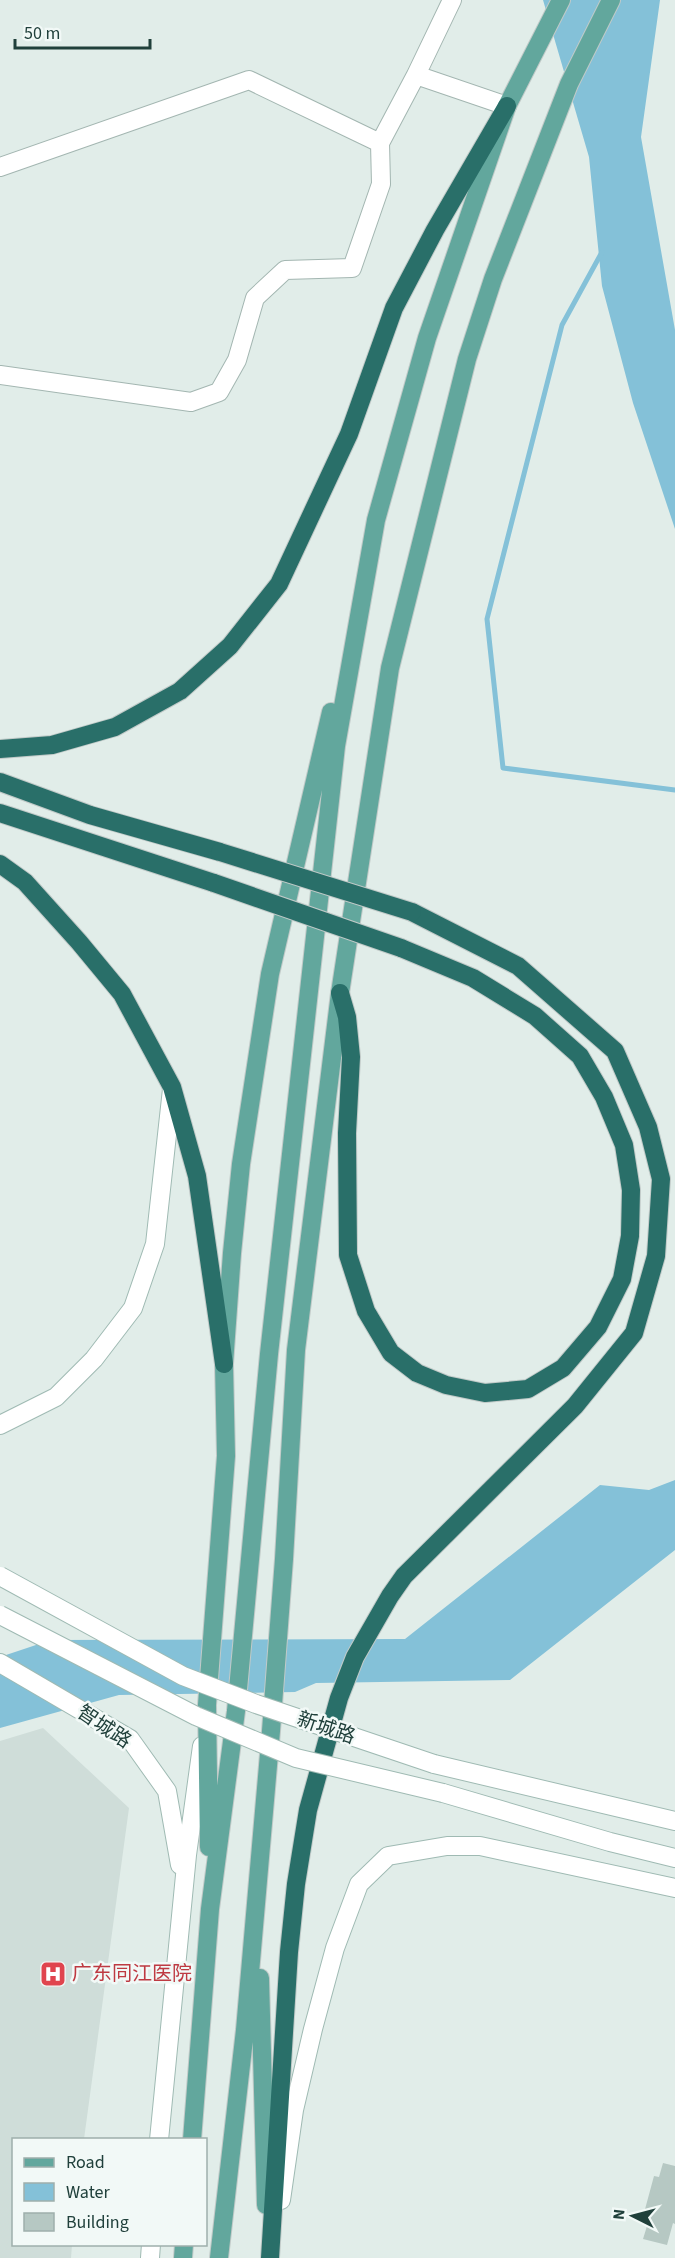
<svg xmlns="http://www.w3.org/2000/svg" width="675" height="2258" font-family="'Source Sans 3','Noto Sans SC',sans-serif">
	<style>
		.built { fill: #cfddd9 }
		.water { fill: #84c1d8 }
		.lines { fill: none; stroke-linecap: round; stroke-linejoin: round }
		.stream { stroke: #84c1d8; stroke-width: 5 }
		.building { fill: #b6c8c3 }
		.street-casing { stroke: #a3b6b1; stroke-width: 20 }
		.secondary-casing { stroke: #9fbab3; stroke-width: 20 }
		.primary-casing { stroke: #c1cac8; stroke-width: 20 }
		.highway-casing { stroke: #c1cac8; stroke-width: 20 }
		.street { stroke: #fff; stroke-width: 18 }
		.secondary { stroke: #fff; stroke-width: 18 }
		.primary { stroke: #62a79d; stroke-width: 18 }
		.highway { stroke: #296f69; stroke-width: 18 }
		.secondary-bridge-casing { stroke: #9fbab3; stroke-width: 20; stroke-linecap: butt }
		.highway-bridge-casing { stroke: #c1cac8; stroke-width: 20; stroke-linecap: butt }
		.secondary-bridge { stroke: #fff; stroke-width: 18 }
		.highway-bridge { stroke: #296f69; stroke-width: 18 }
		.labels { text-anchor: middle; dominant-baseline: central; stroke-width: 5; stroke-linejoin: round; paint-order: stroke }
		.street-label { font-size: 20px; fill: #20403b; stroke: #f2f9f7 }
		.health-label { font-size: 20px; fill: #be3a42; stroke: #f2f9f7; text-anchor: start }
	</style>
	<rect width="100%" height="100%" fill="#e1ede9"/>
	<path class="built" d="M43,1728L129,1808L84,2139L14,2140V2244L72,2245L71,2258H0V1741Z"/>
	<path class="water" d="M543,0H660L641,137L675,330V529L633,403L602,286L589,157Z
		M675,1480V1550L510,1680L316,1683L295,1692L119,1695L0,1728V1657L51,1640L405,1639L600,1485L649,1490Z"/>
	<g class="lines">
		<path class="stream" d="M602,252L562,325L487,619L503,768L675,790"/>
	</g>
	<path class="building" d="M663,2163L675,2166V2224L673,2223L667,2245L643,2239L647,2226L641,2224L654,2176L659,2177Z"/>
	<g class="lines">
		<g class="street-casing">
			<path id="street" d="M452,0L416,75L507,106
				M0,167L249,80L380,143
				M0,375L191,402L219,392L237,360L255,298L285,270L352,268L381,184L380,143L416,75"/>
		</g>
		<g class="secondary-casing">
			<path id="secondary" d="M0,1425L56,1397L94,1359L133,1308L155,1244L172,1089
				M0,1663L130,1739L167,1791L180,1865
				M434,1764L675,1821
				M443,1793L610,1842L675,1858
				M159,2140L187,1855L202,1746
				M281,2200L294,2110L313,2029L335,1948L359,1884L388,1856L447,1846H480L675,1888
				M150,2258L151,2244"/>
		</g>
		<g class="primary-casing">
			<path id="primary" d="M209,1847L207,1705L226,1456L224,1364L232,1253L241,1164L270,974L331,712
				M260,1978L266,2205
				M192,2140L210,1909L236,1711L269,1354L336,746L376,520L427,338L507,106L561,0
				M183,2258L184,2244
				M219,2258L245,2030L271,1731L284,1559L296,1350L340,993L390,668L467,359L493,279L569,84L611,0"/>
		</g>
		<g class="highway-casing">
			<path id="highway" d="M0,749L52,745L115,727L180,691L230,646L279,584L349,434L394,308L435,230L507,106
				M0,782L90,815L220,852
				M0,813L214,883
				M0,864L25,882L79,942L122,994L172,1087L197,1176L224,1364
				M340,993L347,1017L351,1057L347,1133L348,1255L366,1311L391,1353L417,1373L446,1385L485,1393L528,1389L563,1368L598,1327L622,1279L630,1236L631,1190L624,1145L604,1097L580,1056L535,1016L473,978L401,948
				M270,2258L289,1952L296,1884L308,1810L339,1698L355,1657L390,1596L404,1576L575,1406L634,1333L656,1256L661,1179L648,1127L615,1051L518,966L412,912"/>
		</g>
		<use href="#street" class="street"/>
		<use href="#secondary" class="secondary"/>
		<use href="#primary" class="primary"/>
		<use href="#highway" class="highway"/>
		<g class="secondary-bridge-casing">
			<path id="secondary-bridge" d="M0,1576L183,1676L256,1704L434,1764
				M0,1615L196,1716L296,1758L443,1793"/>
		</g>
		<g class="highway-bridge-casing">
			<path id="highway-bridge" d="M220,852L412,912
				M214,883L401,948"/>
		</g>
		<use href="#secondary-bridge" class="secondary-bridge"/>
		<use href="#highway-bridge" class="highway-bridge"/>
	</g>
	<defs>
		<g id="hospital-square" transform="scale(1.35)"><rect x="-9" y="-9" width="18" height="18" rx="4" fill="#e0444e" stroke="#f2f9f7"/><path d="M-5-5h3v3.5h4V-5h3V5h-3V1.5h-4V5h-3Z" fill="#fff"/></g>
	</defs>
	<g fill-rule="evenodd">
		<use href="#hospital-square" x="53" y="1974"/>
	</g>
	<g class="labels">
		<g class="street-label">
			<text transform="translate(104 1727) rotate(34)">智城路</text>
			<text transform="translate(326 1728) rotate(19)">新城路</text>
		</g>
		<g class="health-label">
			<text x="72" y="1974">广东同江医院</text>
		</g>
	</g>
	<rect x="12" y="2138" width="195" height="108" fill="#f2f9f7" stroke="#9eafac" stroke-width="1.5"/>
	<rect x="24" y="2158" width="30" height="9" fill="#62a79d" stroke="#9eafac" stroke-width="1.5"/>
	<text x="66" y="2168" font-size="18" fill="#20403b">Road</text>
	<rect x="24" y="2183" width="30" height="18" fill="#84c1d8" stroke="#9eafac" stroke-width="1.5"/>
	<text x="66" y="2198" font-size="18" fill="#20403b">Water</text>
	<rect x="24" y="2213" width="30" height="18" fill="#b6c8c3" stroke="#9eafac" stroke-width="1.5"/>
	<text x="66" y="2228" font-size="18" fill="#20403b">Building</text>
	<g transform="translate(633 2216) rotate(276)" stroke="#f2f9f7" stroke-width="4.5" paint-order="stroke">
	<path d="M0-4.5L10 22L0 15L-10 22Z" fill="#20403b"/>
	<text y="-9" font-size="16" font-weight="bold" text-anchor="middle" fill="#20403b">N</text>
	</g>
	<path d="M15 39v9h135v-9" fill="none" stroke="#20403b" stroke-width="3"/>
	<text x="24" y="39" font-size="18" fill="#20403b" stroke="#f2f9f7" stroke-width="4.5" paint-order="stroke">50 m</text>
</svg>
